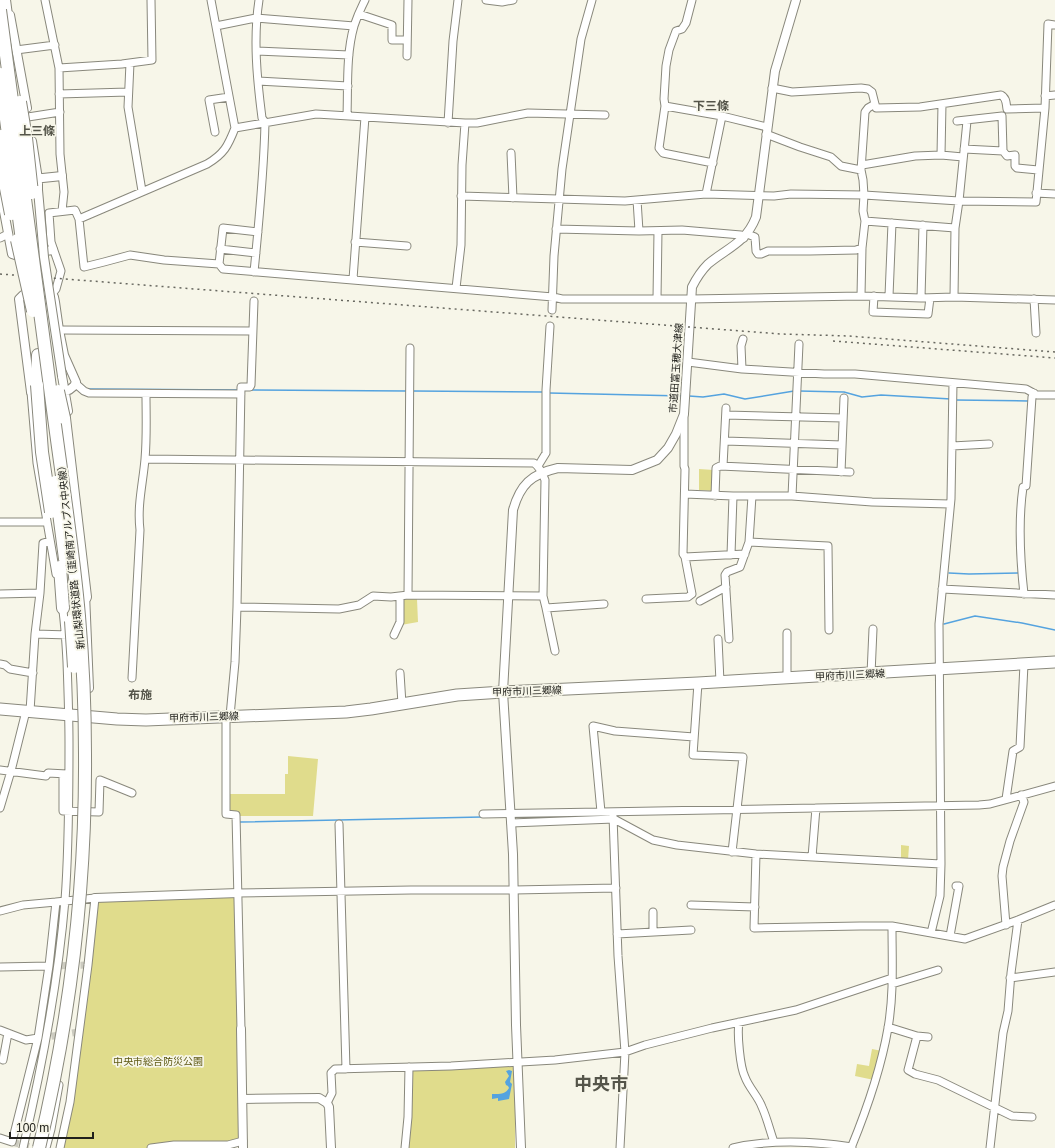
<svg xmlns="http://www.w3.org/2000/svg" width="1055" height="1148" font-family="Arial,'Noto Sans JP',sans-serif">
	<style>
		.green { fill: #e0dc8c }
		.water { fill: #55a3df }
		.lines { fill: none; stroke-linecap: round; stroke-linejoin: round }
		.stream { stroke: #55a3df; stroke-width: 1.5 }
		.minor-tunnel { stroke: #cccbc0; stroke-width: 7; stroke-dasharray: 7 3.5; stroke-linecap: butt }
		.minor-casing { stroke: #89887c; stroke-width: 9 }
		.tertiary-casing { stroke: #89887c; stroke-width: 10 }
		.primary-casing { stroke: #89887c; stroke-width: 13 }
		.motorway-casing { stroke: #89887c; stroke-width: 14 }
		.minor { stroke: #fff; stroke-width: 7 }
		.tertiary { stroke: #fff; stroke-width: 8 }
		.primary { stroke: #fff; stroke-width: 11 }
		.motorway { stroke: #fff; stroke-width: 12 }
		.rail { stroke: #67675f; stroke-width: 1.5; stroke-dasharray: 2 4; stroke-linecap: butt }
		.tertiary-bridge-casing { stroke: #89887c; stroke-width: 10; stroke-linecap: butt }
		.motorway-bridge-casing { stroke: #89887c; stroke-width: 14; stroke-linecap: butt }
		.tertiary-bridge { stroke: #fff; stroke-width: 8 }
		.motorway-bridge { stroke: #fff; stroke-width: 12 }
		.labels { text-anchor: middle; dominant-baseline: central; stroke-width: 3.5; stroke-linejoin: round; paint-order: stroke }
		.street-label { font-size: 10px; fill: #20201b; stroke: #f7f6e9 }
		.park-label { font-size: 10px; fill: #5e5912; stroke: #f7f6e9 }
		.quarter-label { font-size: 12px; font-weight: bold; fill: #55554a; stroke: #f7f6e9 }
		.town-label { font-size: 18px; font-weight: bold; fill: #55554a; stroke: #f7f6e9 }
	</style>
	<rect width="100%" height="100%" fill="#f7f6e9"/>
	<path class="green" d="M699,469L714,470L713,491L699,490Z
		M404,599H417L418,622L401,625L403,618Z
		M288,756L318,759L313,816H238L228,811V794H285V774H288Z
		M901,845L909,846L908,860L901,859Z
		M238,893L243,1141L151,1148H60L70,1102L95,898Z
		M872,1049L882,1051L874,1080L855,1076L857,1064L869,1066Z
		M515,1065V1148H407L411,1068Z"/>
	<path class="water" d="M509,1070L512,1071L510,1082L512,1084L509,1099L498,1101V1098L492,1099V1094C499,1094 505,1095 509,1088L508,1086L506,1085L505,1082L509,1076L506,1071Z"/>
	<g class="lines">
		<path class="stream" d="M89,389L239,390
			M251,390L407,391
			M413,391L543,392
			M799,391L844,392L862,397L881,395L951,399
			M549,393L683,396
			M689,396L703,397L724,394L745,399L794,391
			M955,400L1028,401
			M949,573L969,574L1019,573
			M944,624L975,616L1022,623L1055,630
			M240,822L482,817"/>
		<path class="minor-tunnel" d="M49,966L88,965
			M41,1038L78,1032
			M12,1142L35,1148"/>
		<g class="minor-casing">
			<path id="minor" d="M45,0L59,68L60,154L64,192L62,211
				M486,0L502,2L513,0
				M692,0L686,23L682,29L676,31L669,50L666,66L664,99L665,106L659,148L663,153L713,163
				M359,14L392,25V40H407
				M216,26L256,18L354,26
				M16,50L55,45
				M257,51L349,55
				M407,56L408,0
				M130,63L128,107L142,191
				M59,68L122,64L152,60L151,0
				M258,81L348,86
				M772,88L792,92L861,88L868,89L872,92L876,108L920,107L1001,95C1007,98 1006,104 1007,109L1045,108
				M59,94L128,92
				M1045,96L1055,95
				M665,106L722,116L767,127
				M347,116C348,86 346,54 354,26C357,17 361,8 365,0
				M28,117L60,112
				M957,121L1002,116L1003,151
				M448,123L453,41L458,0
				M235,128L316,114L465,123H477L528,113L605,115
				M215,132L209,100L229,97
				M766,134L800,147L831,157L841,166L861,170
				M964,149L1003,151L1007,156L1015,155V166L1017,168L1038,170
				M511,153L513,198
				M941,155L963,157
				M862,165L915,156L941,155L942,104
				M1036,193L1055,194
				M706,194L722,116
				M461,196L625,201L706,194L774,196L791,194L864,195L959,201L1036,202L1045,108L1048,24L1055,25
				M637,200L639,231
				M79,219L84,267L104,262L130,255L164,260L219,264L223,269L553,297L562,299H691L861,296L921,298L954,297L1055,300
				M865,221L863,211L864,195L863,180L861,170L865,112L868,108L875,104
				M556,229L639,231L682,230L741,235L744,238
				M747,234L755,237L756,251L758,254H761L768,251H810L856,250L862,248
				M0,238L8,234
				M355,242L407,246
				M220,249L256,253
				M219,264L223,228L258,232
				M254,272C259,222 264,172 265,122L262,118C257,79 253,39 259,0
				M353,279L365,117
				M456,288L461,245L462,165L465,123
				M52,294L56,289L61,271L51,242L49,213L75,210L79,219L207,164C224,154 228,146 235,128L211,0
				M861,296L862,248L865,221L955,228
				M874,296L873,312L928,314L930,298
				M889,296L892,223
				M954,297L955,228L959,201L967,121
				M921,298L923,225
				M657,299L658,231
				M1034,299L1036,333
				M552,310L554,256L562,169L581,39L592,0
				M59,330L252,331
				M688,362L742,369L824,374H855L1026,389L1037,395H1055
				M742,369L741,346L743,339
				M76,384L84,391L89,393L241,394
				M31,392L37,463L56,574
				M726,415L843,418
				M725,441L842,445
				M952,446L989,444
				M145,459L534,463C540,467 542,473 545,480L543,596L408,595L391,597L373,596L359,605L339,609L237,607
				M538,466L546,453V390L550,326
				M723,466L726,408
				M841,472L844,398
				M685,494L733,496H792L872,502L950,504
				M715,496L716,468L720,466L850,472
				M792,496L799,344
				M0,522H47
				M749,542L828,546L829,630
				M731,555L733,496
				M685,557L745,554
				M942,589L1055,595
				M0,594L40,593
				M1024,594C1020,558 1018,522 1023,487L1026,486L1032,397L1034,393
				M408,595L410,348
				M543,596L546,608L604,604
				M646,599L688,597L692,594L685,557L683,554L685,469L684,466V415
				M700,601L726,587
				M546,608L555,651
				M35,634L69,635
				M394,635L400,622V596
				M718,639L720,682
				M729,639L725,575L727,572L740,567L749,542L752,496
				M0,664L5,665L10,669L33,673
				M400,673L402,704
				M871,674L873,629
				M132,678L140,530C137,505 143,483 145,459C147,437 146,415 146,394
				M787,678V633
				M698,683L693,755L743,757L732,852
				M30,711L35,634L40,593L43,543L50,541
				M226,716V814L236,815L241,1029
				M230,716L235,662L237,607L241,387H250L251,385L254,301
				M694,737L615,731L593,726L601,812L979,805L990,804L1055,786
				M0,770L46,776L48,773L67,774
				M63,774V811L99,812L100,780L132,793
				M1006,799L1013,751L1020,747L1024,664
				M0,808L11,771L26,711
				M483,814L601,812
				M613,816L618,956L625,1052L620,1148
				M511,823L614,819L653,840L677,845L756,854L941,864
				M339,824L346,1069
				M756,854L754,928L860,926H892
				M812,857L816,808
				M238,893L411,890H514L616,888
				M56,902L95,898L88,965L70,1102L60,1148
				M691,905L755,907
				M0,911L23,905L56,902L49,966L38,1038
				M653,912V932
				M1006,925L1002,876L1003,867L1010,841L1024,802L1021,795
				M931,933L940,896L941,864L939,624L951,499L953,383
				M617,934L691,930
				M950,936L959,886H956
				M0,967L49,966
				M1010,978L1055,972
				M892,984L938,970
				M739,1022C737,1034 740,1067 745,1077C749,1088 758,1096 762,1107C767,1118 770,1131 774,1142
				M888,1027L917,1036L908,1070L915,1074L938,1080L1012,1116L1032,1117
				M0,1030L26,1040L38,1038L12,1142L0,1138
				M917,1036L928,1037
				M3,1060L8,1033
				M327,1103L332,1093L331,1073L335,1069L451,1066L555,1060L625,1052L645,1045L712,1028L796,1010L892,978
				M23,1148C42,1067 58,984 65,900C69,848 69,796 69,743C69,716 68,689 67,662C66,643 65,623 62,604
				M46,1148L51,1129L59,1085
				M151,1148L174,1145H228L243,1141
				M405,1148L408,1117L409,1067
				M733,1148C772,1139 813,1141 852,1147
				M851,1148C867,1109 881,1069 888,1028C894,994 892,960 892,926L965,939L1018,920L1055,905
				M990,1148L1003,1033L1008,1011L1011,973L1018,920"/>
		</g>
		<g class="tertiary-casing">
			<path id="tertiary" d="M10,15L27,108
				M32,141L38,179V190
				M33,179L62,176
				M0,190L12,254L15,255L53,250
				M52,294L54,297L55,302L59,330L64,355L76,382L74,386L69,390L31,392L19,299L23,295Z
				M62,376L68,411
				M85,594L89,688
				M95,898L238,893
				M241,1029L243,1148
				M243,1099L319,1098L327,1103L329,1107L331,1148
				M521,1148L516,1025L513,854L503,692L513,510C520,485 531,474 558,468L632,470L657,460L668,448L676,434L684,414L692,287C696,279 701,271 708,264C727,248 746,243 756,217L775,71L796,0"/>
		</g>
		<g class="primary-casing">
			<path id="primary" d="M0,709L117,719L146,720L346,712L371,709L457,695L503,692L698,683L1055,662"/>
		</g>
		<g class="motorway-casing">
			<path id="motorway" d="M4,0L7,23
				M37,385L38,355
				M64,418L85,597
				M60,567L63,608"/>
		</g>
		<use href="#minor" class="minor"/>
		<use href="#tertiary" class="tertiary"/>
		<use href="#primary" class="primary"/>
		<use href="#motorway" class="motorway"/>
		<path class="rail" d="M0,274L689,327L781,334L849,336L1055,352
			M833,341L1055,358"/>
		<g class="tertiary-bridge-casing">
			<path id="tertiary-bridge" d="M38,190L44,257L62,376"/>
		</g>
		<g class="motorway-bridge-casing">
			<path id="motorway-bridge" d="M0,10C18,144 36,277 53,410C62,479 73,547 79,616C83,662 85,708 85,754C86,887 70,1019 39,1148
				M0,74L23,248
				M20,102L26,138L32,193
				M0,136L4,178L11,214
				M17,240L33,311
				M37,385L42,452L51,512
				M58,391L64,418
				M55,482L65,559
				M71,621L74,667"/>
		</g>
		<use href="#tertiary-bridge" class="tertiary-bridge"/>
		<use href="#motorway-bridge" class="motorway-bridge"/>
	</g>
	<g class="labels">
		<g class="street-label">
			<text transform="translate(676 368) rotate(-86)">市道田富玉穂大津線</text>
			<text transform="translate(71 555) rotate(-96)">新山梨環状道路（韮崎南アルプス中央線）</text>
			<text transform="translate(850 675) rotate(-3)">甲府市川三郷線</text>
			<text transform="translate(527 691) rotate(-2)">甲府市川三郷線</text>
			<text transform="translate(204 717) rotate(-2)">甲府市川三郷線</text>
		</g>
		<g class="park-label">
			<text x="158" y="1061">中央市総合防災公園</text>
		</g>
		<g class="quarter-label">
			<text x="711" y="106">下三條</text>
			<text x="37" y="131">上三條</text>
			<text x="140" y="695">布施</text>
		</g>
		<g class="town-label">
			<text x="601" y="1084">中央市</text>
		</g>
	</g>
	<path d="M10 1132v6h83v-6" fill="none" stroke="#20201b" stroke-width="2"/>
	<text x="16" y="1132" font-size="12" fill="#20201b" stroke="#f7f6e9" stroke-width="3" paint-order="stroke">100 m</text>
</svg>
